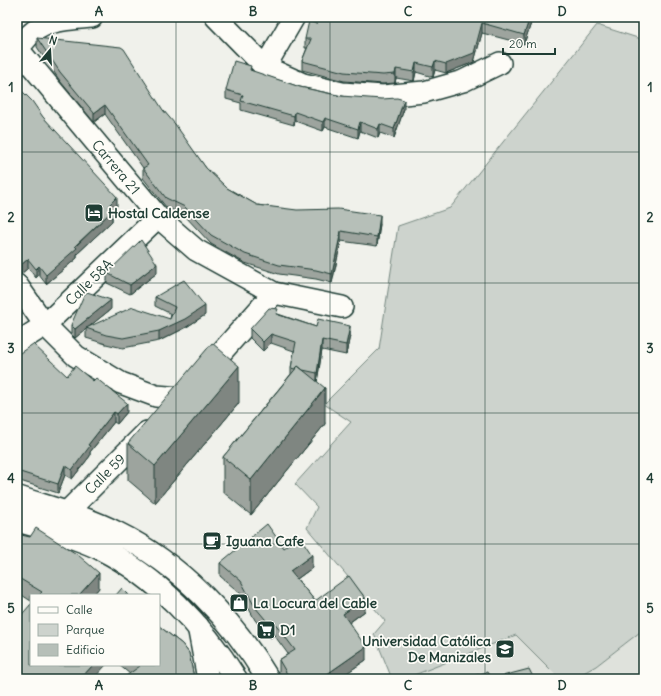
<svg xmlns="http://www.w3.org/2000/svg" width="661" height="696" font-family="Delius,sans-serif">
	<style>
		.built { fill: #dfe2dc }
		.green { fill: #cdd3cd; stroke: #768880 }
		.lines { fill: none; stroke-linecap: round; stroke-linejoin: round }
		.minor-casing { stroke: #1f3d34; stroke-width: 24 }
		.major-casing { stroke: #1f3d34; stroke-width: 25 }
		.minor { stroke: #fdfcf7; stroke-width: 21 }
		.major { stroke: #fdfcf7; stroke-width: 22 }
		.wall { fill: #9da49e; stroke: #1f3d34 }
		.shaded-wall { fill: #7f8681; stroke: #1f3d34 }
		.building { fill: #b6bfb8; stroke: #1f3d34 }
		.grid { fill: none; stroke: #1f3d34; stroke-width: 1; stroke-opacity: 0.55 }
		.labels { text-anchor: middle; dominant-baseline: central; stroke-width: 3.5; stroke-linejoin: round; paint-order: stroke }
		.street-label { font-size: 14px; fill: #1f3d34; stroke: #fdfcf7 }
		.poi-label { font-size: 14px; font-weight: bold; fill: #1f3d34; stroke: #fdfcf7; text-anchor: start }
		.neatline { fill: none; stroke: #1f3d34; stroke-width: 1.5 }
		.grid-label { font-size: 13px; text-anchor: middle; font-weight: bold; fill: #1f3d34 }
	</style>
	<rect width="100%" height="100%" fill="#f0f1eb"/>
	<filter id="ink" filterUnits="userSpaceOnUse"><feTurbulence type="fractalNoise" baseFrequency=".025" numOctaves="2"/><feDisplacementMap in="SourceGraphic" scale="8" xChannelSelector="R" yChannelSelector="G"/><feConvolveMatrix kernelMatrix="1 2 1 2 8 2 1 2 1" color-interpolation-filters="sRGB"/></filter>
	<g filter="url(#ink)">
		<path class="built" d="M644,629V679H573L596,666Z
			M517,635L560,679H404Z"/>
		<path class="green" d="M597,25L644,40V629L596,666L573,679H560L516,635L404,679H392L374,634L385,621L307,528L317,507L295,484L351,422L324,404L379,349L398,226L450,208Z"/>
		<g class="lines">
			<g class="minor-casing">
				<path id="minor" d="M216,17L265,67L303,84L342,93L383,96L424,92L463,81L500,63
					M17,48L158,217L196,250L274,293L342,307
					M17,52C35,19 59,20 92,17
					M265,67L294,17
					M17,285L45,325L76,356L121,383L156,396L181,398
					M17,343L45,325L158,217
					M203,373L274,293
					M66,513L147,432
					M198,626L208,679"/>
			</g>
			<g class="major-casing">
				<path id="major" d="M17,497C50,508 86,517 117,533C180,564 232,619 268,679
					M17,520C45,529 75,536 101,549C157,577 203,626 236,679"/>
			</g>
			<use href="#minor" class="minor"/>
			<use href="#major" class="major"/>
		</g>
		<path class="wall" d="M533,17L524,44L482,33L474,62L446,73L435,70L433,77L416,72L414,81L396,78L395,83L383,84L344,81L302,70V61L307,48H305V39L317,24Z
			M37,38L163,110L206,168L227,188L257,205L380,224L377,246L341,241L332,283L316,279L279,274L245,263L211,244L185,216L166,207L143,178V168L105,114L94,122L60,81L37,47Z
			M251,71L300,87L404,109L394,138L380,133L378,138L360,131L358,138L325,127L323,131L295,121L294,125L241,110V103L226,99V90Z
			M17,92L43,117L117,206L112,211V221L77,254V258L46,284L39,275L36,278L28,268L21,274L17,273Z
			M107,273H157L130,294L107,283Z
			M155,297L205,315L185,328L159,341L123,348L106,344L86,338V329L75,338L71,334V325L111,309L87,328L170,319L171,314L155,306Z
			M278,314L316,327L350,335L346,355L322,350L317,382L325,424L251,515L223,492V457L291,374V368L294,351L271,343L263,351L250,338V329Z
			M17,355L67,376L127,412L117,424L114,422L90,452V456L72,479L65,475L58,493L17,480Z
			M239,403L155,503L128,480V443Z
			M17,534L99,588L93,595H31V601L17,592Z
			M284,548L312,568L297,579L315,601L365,611L349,623L366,660L338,679H282L279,673V660L288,654L274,635L270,638L255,620L241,594L220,576V563Z
			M159,626L182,644L189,653L193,673L194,679H123L130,674L119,665H159Z"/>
		<path class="shaded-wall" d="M530,17H533L524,44V35Z
			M482,23V33L474,62L446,73V64Z
			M435,61V70L433,77V67Z
			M416,63V72L414,81V72Z
			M396,69V78L395,83V74Z
			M404,100V109L394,138V129Z
			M105,105V114L94,122V113Z
			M295,112V121L294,125V116Z
			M325,118V127L323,131V122Z
			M360,122V131L358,138V129Z
			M380,124V133L378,138V129Z
			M117,197V206L108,216V206Z
			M112,211V221L77,254V258L46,284V275Z
			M380,215V224L377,246V237Z
			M341,231V241L332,283V274Z
			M28,259V268L21,274V265Z
			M157,264V273L130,294V285Z
			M39,266V275L36,278V269Z
			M111,300V309L75,338V329Z
			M205,306V315L185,328L159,341V331Z
			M350,326V335L346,355V345Z
			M271,334V343L263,351V342Z
			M322,340V350L317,382V373Z
			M239,366V403L155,503V466Z
			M325,388V424L251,515V480Z
			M127,403V412L117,424V414Z
			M114,412V422L90,452V456L72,479V470L88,445Z
			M65,465V475L58,493V484Z
			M312,555V568L290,584V571Z
			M99,573V588L93,595H79Z
			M365,598V611L343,627V614Z
			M274,622V635L270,638V625Z
			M366,647V660L338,679H320Z
			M93,665H106L93,679H80Z"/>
		<path class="building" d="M319,17H530L524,35L482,23L474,53L446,64L435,61L433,67L416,63L414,72L396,69L395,74L383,75L344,72L302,61L311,39H305L309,21L317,24Z
			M37,38L121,47L124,49L163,110L175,124L206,168L227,188L257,205L297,210L338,209L380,215L377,237L341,231L332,274L316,270L279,265L245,254L211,235L185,207L166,198L143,168L148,165L105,105L94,113L60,72Z
			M234,61L251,66L250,70L300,87L341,96L382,99L397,98L404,100L394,129L380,124L378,129L360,122L358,129L325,118L323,122L295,112L294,116L241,101L243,95L226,90Z
			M20,89L32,101L43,117L117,197L108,206L112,211L75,246L77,248L46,275L39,266L36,269L28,259L21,265L17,264V92Z
			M141,240L157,264L130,285L107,273Z
			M184,280L205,306L185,319L159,331L123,338L106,335L86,328L133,307L170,319L175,307L155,297Z
			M87,292L111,300L75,329L71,325L84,295Z
			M269,308L278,309L276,314L316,327L318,319L350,326L346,345L322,340L317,373L303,370L298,366L295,369L291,368L296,342L271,334L263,342L250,329Z
			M212,343L239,366L155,466L128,443Z
			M33,344L67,376L75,366L93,381L96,378L127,403L117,414L114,412L88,445L90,446L72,470L65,465L58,484L17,471V355Z
			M298,366L325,388L251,480L223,457Z
			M267,524L284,548L300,537L312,555L290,571L315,601L349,576L365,598L343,614L366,647L320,679H290L279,660L295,650L274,622L270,625L255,607L241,581L220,563Z
			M36,528L78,555L99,573L79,595H39L42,592L17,577V534L30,537Z
			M122,588L129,595H116Z
			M31,604V665H93L80,679H17V620Z
			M159,626L182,644L189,653L193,673L194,679H122L140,666L138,665H159Z
			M529,669L534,679H463L487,672L491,679Z"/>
	</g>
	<path class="grid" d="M176,17V679M330,17V679M485,17V679M17,152H644M17,283H644M17,413H644M17,544H644"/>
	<defs>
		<g id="hotel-square" transform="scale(1)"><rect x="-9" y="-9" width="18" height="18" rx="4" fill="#1f3d34" stroke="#fdfcf7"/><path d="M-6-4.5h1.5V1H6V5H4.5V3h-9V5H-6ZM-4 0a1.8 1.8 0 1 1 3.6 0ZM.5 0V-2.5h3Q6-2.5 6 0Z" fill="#fff"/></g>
		<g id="cafe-square" transform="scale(1)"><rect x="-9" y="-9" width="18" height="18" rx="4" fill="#1f3d34" stroke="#fdfcf7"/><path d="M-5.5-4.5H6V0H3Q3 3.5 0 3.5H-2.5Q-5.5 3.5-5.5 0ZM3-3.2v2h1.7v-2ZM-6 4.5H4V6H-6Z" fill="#fff"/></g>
		<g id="shop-square" transform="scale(1)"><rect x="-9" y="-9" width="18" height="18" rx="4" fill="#1f3d34" stroke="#fdfcf7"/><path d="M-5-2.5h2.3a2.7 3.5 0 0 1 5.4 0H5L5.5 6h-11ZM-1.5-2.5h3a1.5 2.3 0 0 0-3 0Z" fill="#fff"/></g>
		<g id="supermarket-square" transform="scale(1)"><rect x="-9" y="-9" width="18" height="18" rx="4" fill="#1f3d34" stroke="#fdfcf7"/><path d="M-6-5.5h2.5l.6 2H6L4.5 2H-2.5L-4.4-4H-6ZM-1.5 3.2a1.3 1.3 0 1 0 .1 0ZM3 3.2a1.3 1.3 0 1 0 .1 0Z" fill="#fff"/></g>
		<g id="university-square" transform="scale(1)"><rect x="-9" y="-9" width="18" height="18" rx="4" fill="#1f3d34" stroke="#fdfcf7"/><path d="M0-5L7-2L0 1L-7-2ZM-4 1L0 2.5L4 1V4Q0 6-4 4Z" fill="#fff"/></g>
	</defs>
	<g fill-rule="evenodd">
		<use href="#hotel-square" x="94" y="213"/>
		<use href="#cafe-square" x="212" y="541"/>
		<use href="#shop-square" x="239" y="603"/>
		<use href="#supermarket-square" x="266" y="630"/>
		<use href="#university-square" x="505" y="649"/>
	</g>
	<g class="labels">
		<g class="street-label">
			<text transform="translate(116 167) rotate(50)">Carrera 21</text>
			<text transform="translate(89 282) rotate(-44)">Calle 58A</text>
			<text transform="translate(105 474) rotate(-45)">Calle 59</text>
		</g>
		<g class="poi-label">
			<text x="108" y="213">Hostal Caldense</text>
			<text x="226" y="541">Iguana Cafe</text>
			<text x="253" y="603">La Locura del Cable</text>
			<text x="280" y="630">D1</text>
			<text x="491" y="641" text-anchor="end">Universidad Católica<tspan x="491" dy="16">De Manizales</tspan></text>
		</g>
	</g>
	<rect width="661" height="696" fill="none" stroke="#fdfcf7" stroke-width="44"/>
	<rect x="30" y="594" width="130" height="72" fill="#fdfcf7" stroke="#a4b0a9"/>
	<rect x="38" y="607" width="20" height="6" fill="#fdfcf7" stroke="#a4b0a9"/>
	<text x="66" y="614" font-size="12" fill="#1f3d34">Calle</text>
	<rect x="38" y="624" width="20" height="12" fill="#cdd3cd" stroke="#a4b0a9"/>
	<text x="66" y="634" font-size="12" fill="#1f3d34">Parque</text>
	<rect x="38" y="644" width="20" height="12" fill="#b6bfb8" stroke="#a4b0a9"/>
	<text x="66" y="654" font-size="12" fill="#1f3d34">Edificio</text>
	<g transform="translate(50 50) rotate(18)" stroke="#fdfcf7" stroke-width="3" paint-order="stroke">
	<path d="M0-3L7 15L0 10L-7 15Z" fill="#1f3d34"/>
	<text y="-6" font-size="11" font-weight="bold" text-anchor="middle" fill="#1f3d34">N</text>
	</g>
	<path d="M503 48v6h52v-6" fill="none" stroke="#1f3d34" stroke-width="2"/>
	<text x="509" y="48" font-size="12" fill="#1f3d34" stroke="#fdfcf7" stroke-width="3" paint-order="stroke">20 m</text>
	<rect x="22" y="22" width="617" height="652" class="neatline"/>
	<g class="grid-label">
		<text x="99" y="16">A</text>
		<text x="253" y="16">B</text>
		<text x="408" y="16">C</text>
		<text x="562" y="16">D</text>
		<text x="11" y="92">1</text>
		<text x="650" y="92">1</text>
		<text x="11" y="222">2</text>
		<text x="650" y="222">2</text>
		<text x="11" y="353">3</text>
		<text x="650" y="353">3</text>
		<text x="11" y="483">4</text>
		<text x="650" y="483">4</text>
		<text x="11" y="613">5</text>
		<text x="650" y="613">5</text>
		<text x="99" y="690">A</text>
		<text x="253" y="690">B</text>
		<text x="408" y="690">C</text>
		<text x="562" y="690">D</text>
	</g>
</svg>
